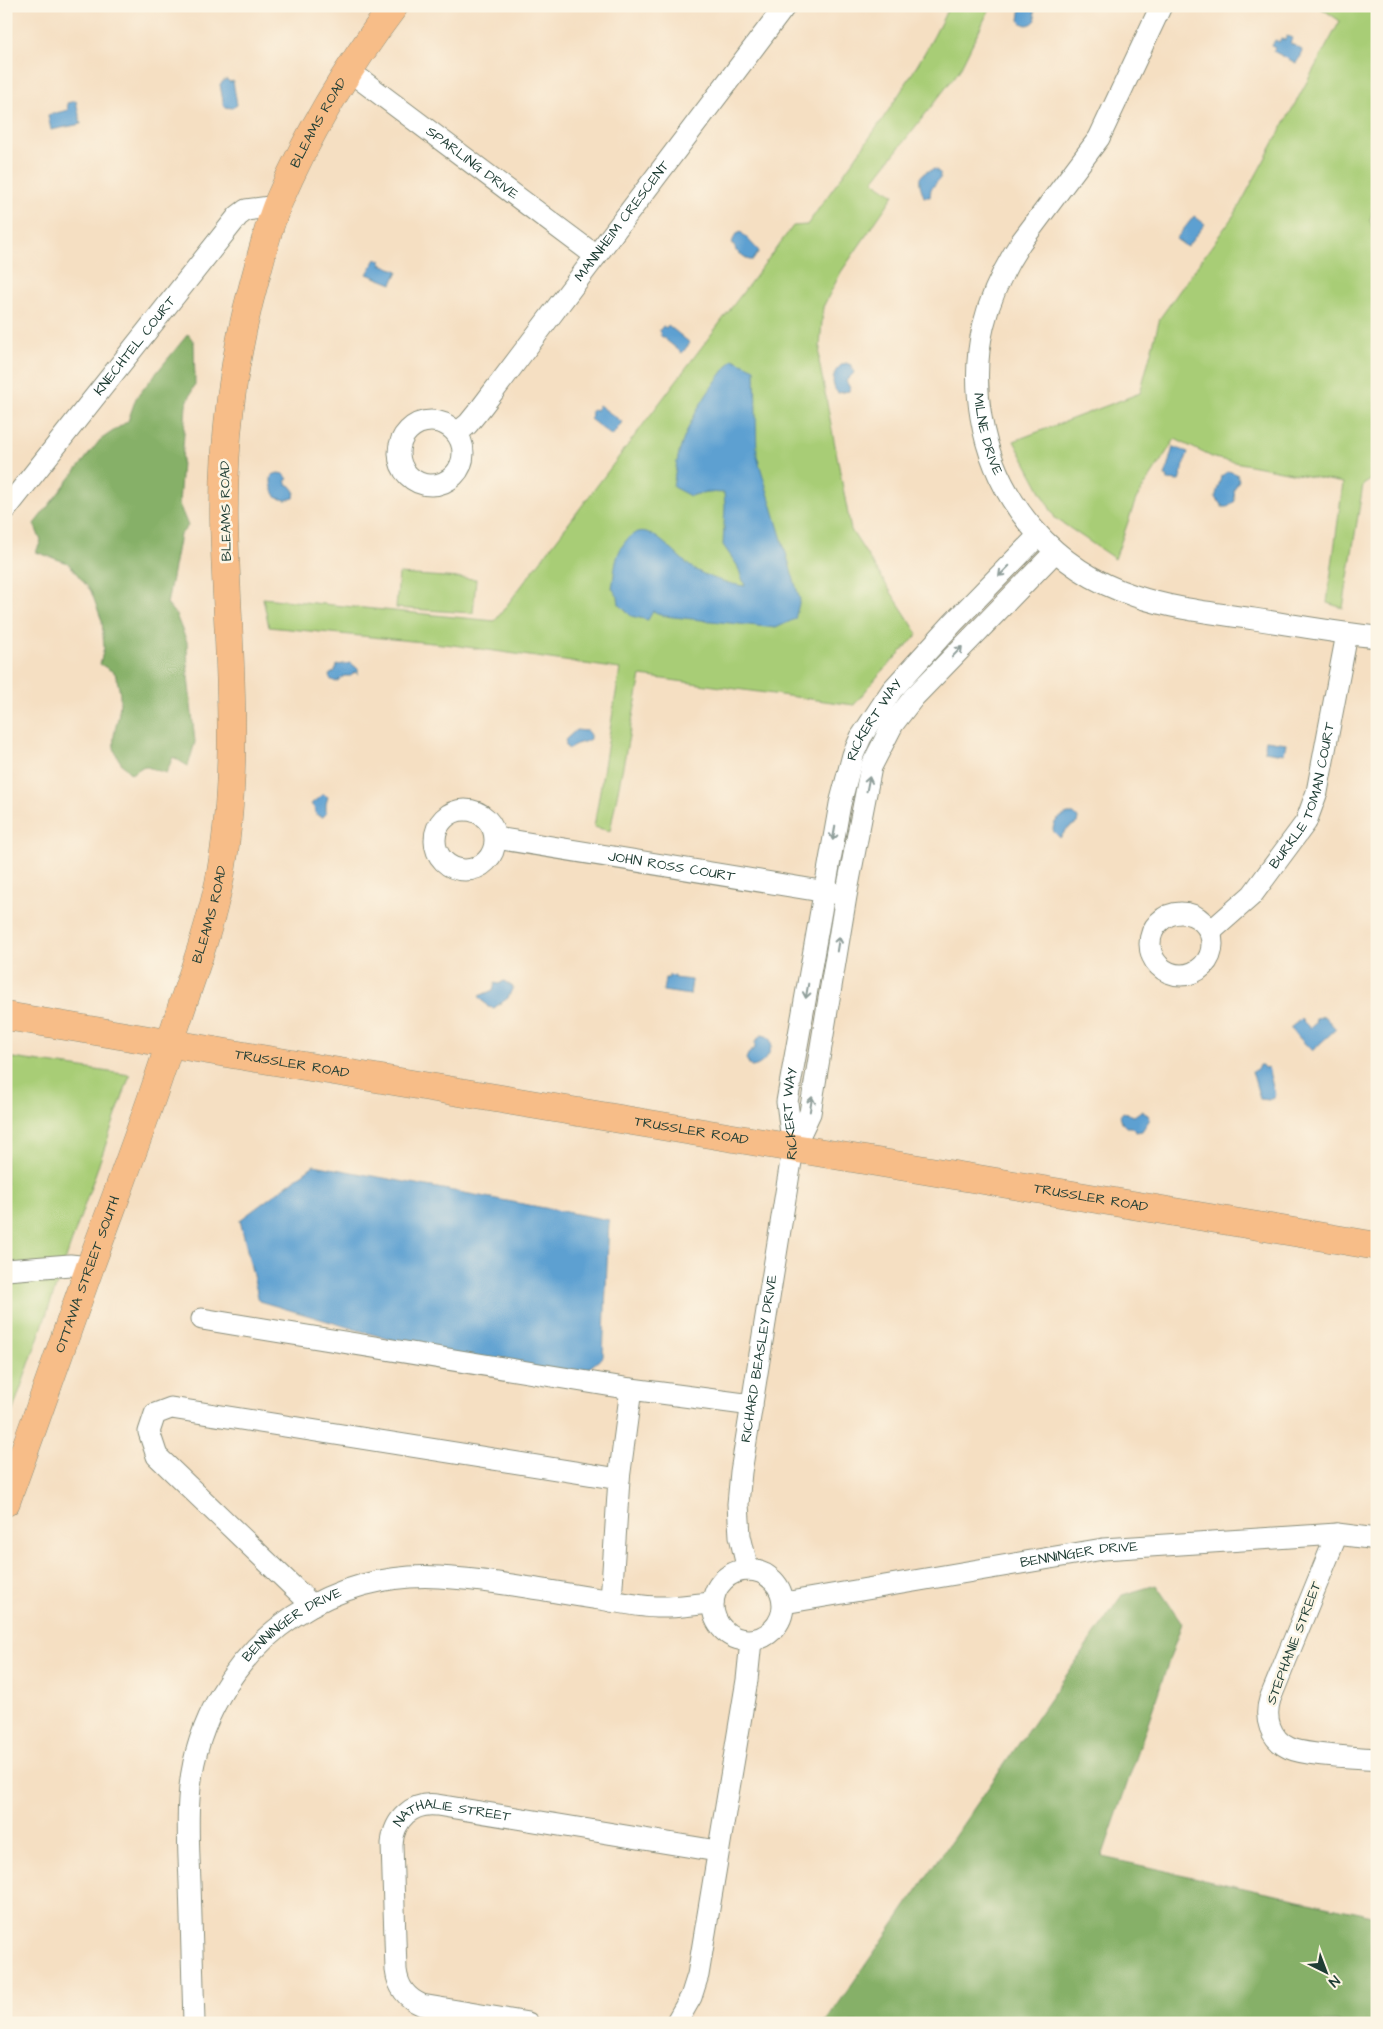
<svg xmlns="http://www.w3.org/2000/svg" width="1383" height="2029" font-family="'Architects Daughter',sans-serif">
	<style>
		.green { fill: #a8cd76; stroke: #648555 }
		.forest { fill: #86b067; stroke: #52764e }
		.water { fill: #5da0d1; stroke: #3e6e82 }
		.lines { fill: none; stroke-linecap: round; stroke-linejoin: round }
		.minor-casing { stroke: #8a8e7b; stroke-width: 23 }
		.major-casing { stroke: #8a8e7b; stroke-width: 29 }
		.minor { stroke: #fff; stroke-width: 21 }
		.major { stroke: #f7bd88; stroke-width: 28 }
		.oneway { stroke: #8f9e9a }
		.labels { text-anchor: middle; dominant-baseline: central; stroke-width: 5; stroke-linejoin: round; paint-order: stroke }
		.street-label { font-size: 14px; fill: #1f3d34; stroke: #fcf5e5 }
	</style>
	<rect width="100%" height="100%" fill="#fcf5e5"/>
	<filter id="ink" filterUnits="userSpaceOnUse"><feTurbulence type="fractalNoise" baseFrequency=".02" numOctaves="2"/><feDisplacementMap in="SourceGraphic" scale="10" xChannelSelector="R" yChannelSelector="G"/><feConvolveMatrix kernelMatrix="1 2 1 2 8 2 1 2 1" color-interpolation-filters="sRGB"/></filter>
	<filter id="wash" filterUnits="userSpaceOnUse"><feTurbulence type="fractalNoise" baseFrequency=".0096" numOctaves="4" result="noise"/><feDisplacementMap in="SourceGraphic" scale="20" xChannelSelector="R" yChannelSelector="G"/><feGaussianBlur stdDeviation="1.12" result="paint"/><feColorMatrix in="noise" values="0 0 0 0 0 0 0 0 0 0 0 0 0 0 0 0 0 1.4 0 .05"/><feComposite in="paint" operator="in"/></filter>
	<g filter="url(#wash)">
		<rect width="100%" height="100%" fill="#f5dfc2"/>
		<path class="green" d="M949,6H991L959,71L873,181L894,195L841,272L823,307L819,361L851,530L918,634L877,677L854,705L641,676L610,831L594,827L620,669L453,645L269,627L263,598L495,621L793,226L807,225C857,154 912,85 949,6Z
			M1318,6H1377V200L1370,220L1377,239V476L1363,485L1343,608L1327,603L1343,483L1214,458L1175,439L1136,499L1115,559L1055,518L1014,441L1140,393L1160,318L1236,212L1340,21Z
			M399,574L476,579L473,613L396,608Z
			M6,1057L130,1075L6,1430Z"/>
		<path class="forest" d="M188,334L194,342L195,384L186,405L179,504L188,526L180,535L167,604L176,615L187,642L188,677L195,742L188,766L173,757L166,773L144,766L131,774C99,743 121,732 120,696C120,689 117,680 115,673L100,664L104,648L102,621L91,591L68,563L36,552L41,541L34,524L100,440L128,421L136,398Z
			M1156,1585L1182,1623L1102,1857L1377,1917V2023H825L1122,1595Z"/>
		<path class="water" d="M1021,6H1040L1034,12L1036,20C1031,26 1024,27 1019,20Z
			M1287,36L1292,38L1290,43L1302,50L1301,56L1296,63L1273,51L1275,48L1272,46L1275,40L1279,42L1281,39L1285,40Z
			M226,79L230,82L233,81L237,105L232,108L224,107L220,84Z
			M76,101L81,124L51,130L48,115L68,110L67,103Z
			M935,169L941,174L939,176L941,177L931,189L930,197H924C920,184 913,174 935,169Z
			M1194,216L1205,224L1187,247L1176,239Z
			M741,232L759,251L753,260H749L735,250L736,249L732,243L735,235Z
			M376,259L381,261V264L398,271L392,284L367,274Z
			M668,325L690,343L682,353L660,335L661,333L659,331L663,326L666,328Z
			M733,359L755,369L757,456L800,600L795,619L776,628L664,616L653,611L648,620L631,616L619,604L618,597L612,588C614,579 614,567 617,558C621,544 634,526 649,533C663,539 678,557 691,567C704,576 730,585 745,586L737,565L723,545L725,506L724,493L706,492L690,496L673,487C675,476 676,463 679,453C689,418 710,387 733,359Z
			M846,363L851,365L854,373L846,381L850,388L849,391L838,393C829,384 833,367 846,363Z
			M599,405L622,422L612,436L590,419L592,415L590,413L593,409L596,410Z
			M1173,447L1188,452L1179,481L1167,480L1168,477L1165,476Z
			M1228,471L1237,474L1239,480L1234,490L1235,501L1228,507H1222V505L1215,498L1221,477Z
			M278,473L284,474L288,479L285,481L287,484L291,486L295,491L294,498L286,500L277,498C273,492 269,483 272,475Z
			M351,663L358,669V674L355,672L351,676H344L336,682L330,679L329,675L335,671L337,665Z
			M576,730L587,731L590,735V739C583,744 575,742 569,749L565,746L566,743L565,740Z
			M1266,740L1286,743L1284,754L1264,751Z
			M323,794L328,797L326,804V814L323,817L319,816L315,813V809L311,804Z
			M1068,814H1074L1078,818L1077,823L1067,829L1060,838L1053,831C1053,821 1059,817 1068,814Z
			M669,975L674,976V978L692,980L690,995L663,991L665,978H669Z
			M504,981L513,987L508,998L494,1008L488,1007L479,996L493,990L495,983L499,984Z
			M1324,1016L1336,1029L1312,1051L1290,1028L1301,1019L1310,1028L1315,1024L1316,1018Z
			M761,1035C782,1036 767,1067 751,1067L746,1059L748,1054L755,1048V1042Z
			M1259,1065H1262L1264,1068L1268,1067L1275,1095L1269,1100L1260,1099L1252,1071L1257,1070Z
			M1141,1111L1148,1115L1150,1119L1142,1131L1136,1132L1131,1127H1126L1122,1123L1120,1116L1123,1112L1134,1116Z
			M314,1165L609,1220L603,1357L584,1372L474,1364L259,1301L240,1220Z"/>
	</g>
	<g filter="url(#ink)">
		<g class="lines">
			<g class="minor-casing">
				<g id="minor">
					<path id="s1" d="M1161,6L1099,138L1021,242C985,297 970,352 981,417C995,501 1054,570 1135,596C1173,609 1214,613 1254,619C1295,625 1335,633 1377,637"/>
					<path id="s2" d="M348,70L596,256"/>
					<circle cx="431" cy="453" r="32"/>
					<path id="s3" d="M457,433L468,424L481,408L785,6"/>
					<path id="s4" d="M6,509L238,216L246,210L277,206"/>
					<circle cx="465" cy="840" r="30"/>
					<path id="s5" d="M496,838L839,894"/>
					<circle cx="1181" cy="944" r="31"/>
					<path id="s6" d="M1210,932L1252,895L1306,822L1317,792L1347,634"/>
					<path d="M793,1149L810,1113L846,896L871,767L893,724L914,697L1055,552"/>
					<path d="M6,1270L70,1265L90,1267"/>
					<path d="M202,1319L631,1389"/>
					<path d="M619,1479L631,1389L752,1405"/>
					<path d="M1337,1534L1270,1699C1264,1718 1270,1739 1289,1748C1306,1756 1356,1757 1377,1759"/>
					<path id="s7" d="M748,1570L740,1536L738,1504L741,1472L793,1149L787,1102L840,804L853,755L861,737L892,690L953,623L1038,536"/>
					<circle cx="748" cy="1605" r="35"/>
					<path id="s8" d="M784,1603L1103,1549L1337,1534L1377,1539"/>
					<path d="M312,1605L157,1456L149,1432L155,1414L171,1408L619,1479L611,1601"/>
					<path id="s9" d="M194,2023C193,1976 191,1929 190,1883C189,1855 187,1827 189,1799C193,1726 233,1657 294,1616C336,1588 388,1574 439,1577C493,1580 547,1591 600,1599C618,1602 637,1606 656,1607C675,1608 694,1604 713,1603"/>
					<path id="s10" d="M528,2023L422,2005C406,1998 398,1987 396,1970L392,1844C394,1819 412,1802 437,1805L717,1851"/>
					<path d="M676,2023L691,1997L698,1975L747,1680L751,1641"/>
				</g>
			</g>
			<g class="major-casing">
				<g id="major">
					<path id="s11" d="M6,1016L1377,1246"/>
					<path id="s12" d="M6,1502C35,1423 62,1344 91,1264C117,1193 145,1122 168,1049C185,994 207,940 219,883C242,764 227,641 224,521C223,438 233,358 255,279C262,254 268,227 278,203C308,133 348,67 394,6"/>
				</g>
			</g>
			<use href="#minor" class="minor"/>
			<use href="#major" class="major"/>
		</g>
		<defs><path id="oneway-shaft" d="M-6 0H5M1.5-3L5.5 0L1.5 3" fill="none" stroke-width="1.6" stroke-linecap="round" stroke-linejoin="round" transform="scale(1.25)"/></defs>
		<g class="oneway">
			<use href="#oneway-shaft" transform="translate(1004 571) rotate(135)"/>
			<use href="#oneway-shaft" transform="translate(957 652) rotate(-46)"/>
			<use href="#oneway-shaft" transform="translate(868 784) rotate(-79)"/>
			<use href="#oneway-shaft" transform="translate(834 833) rotate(100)"/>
			<use href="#oneway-shaft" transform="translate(838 944) rotate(-81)"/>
			<use href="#oneway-shaft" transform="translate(807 991) rotate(100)"/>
			<use href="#oneway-shaft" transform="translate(811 1104) rotate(-81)"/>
		</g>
	</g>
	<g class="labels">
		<g class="street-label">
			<text stroke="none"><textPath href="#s12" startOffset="1432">BLEAMS ROAD</textPath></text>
			<text stroke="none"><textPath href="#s2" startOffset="155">SPARLING DRIVE</textPath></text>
			<text stroke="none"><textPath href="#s3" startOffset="269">MANNHEIM CRESCENT</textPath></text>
			<text stroke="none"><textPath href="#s4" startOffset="208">KNECHTEL COURT</textPath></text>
			<text stroke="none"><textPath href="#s1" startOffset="478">MILNE DRIVE</textPath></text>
			<text transform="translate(226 511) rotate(-91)">BLEAMS ROAD</text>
			<text stroke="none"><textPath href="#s7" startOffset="868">RICKERT WAY</textPath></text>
			<text stroke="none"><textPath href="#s6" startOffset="170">BURKLE TOMAN COURT</textPath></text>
			<text stroke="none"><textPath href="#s5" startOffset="178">JOHN ROSS COURT</textPath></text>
			<text stroke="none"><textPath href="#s12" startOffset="622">BLEAMS ROAD</textPath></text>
			<text stroke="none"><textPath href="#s11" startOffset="290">TRUSSLER ROAD</textPath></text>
			<text stroke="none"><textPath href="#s7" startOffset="462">RICKERT WAY</textPath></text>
			<text stroke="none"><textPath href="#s11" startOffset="695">TRUSSLER ROAD</textPath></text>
			<text stroke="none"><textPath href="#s11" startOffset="1100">TRUSSLER ROAD</textPath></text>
			<text stroke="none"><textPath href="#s12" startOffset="242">OTTAWA STREET SOUTH</textPath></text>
			<text stroke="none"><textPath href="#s7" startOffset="214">RICHARD BEASLEY DRIVE</textPath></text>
			<text stroke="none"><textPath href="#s8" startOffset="299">BENNINGER DRIVE</textPath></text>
			<text stroke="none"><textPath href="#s9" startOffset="436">BENNINGER DRIVE</textPath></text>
			<text transform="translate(1294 1643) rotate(-69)">STEPHANIE STREET</text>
			<text stroke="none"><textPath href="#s10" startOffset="360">NATHALIE STREET</textPath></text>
		</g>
	</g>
	<rect width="1383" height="2029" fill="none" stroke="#fcf5e5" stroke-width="25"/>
	<g transform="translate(1326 1972) rotate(138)" stroke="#fcf5e5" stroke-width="4" paint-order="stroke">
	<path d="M0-4L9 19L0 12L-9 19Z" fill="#1f3d34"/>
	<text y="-8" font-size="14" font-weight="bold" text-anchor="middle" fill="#1f3d34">N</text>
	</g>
</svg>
